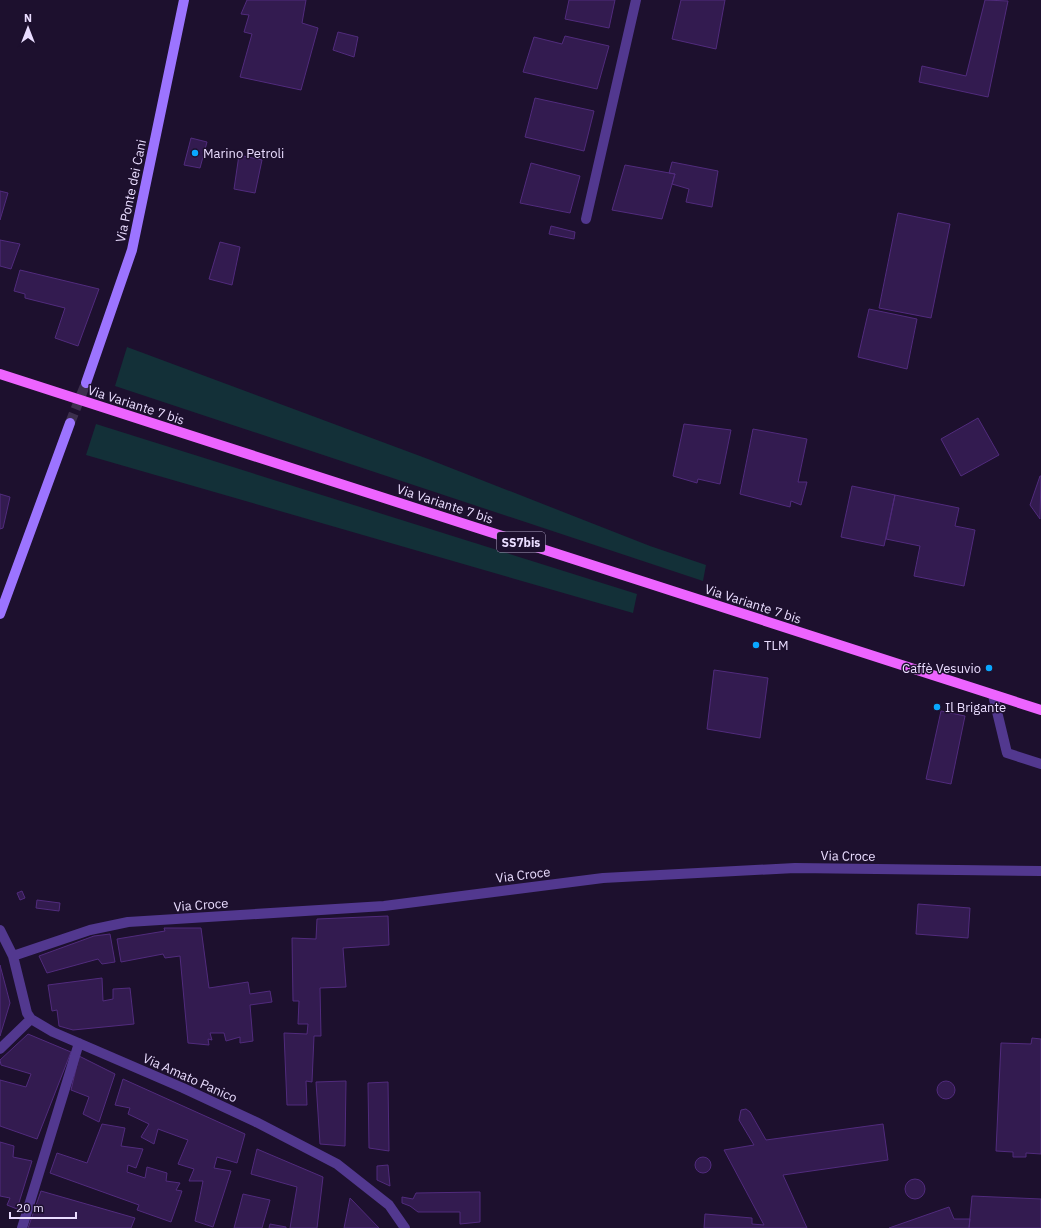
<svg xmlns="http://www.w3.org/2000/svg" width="1041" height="1228" font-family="'IBM Plex Sans',sans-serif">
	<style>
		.green { fill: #133038 }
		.building { fill: #331b50; stroke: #512b7d }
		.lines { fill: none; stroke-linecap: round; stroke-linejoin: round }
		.secondary-tunnel { stroke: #3c2f4d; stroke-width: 10; stroke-dasharray: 10 5; stroke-linecap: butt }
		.lane { stroke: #52388f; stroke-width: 10 }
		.street { stroke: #52388f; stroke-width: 10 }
		.secondary { stroke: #9c74ff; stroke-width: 10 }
		.primary { stroke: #ed64ff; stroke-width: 10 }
		.poi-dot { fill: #09a7ff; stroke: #1d102e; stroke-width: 1.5 }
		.labels { text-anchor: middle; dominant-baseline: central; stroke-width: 3; stroke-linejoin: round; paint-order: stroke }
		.shield { fill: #1d102e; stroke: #aca0c0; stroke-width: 1 }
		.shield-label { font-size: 12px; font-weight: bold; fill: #eaddff }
		.poi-label { font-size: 13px; fill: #eaddff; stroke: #1d102e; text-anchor: start }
		.street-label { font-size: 13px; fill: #eaddff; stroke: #1d102e }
	</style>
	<rect width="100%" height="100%" fill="#1d102e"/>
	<path class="green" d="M127,347L428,459L650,546L706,565L703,581L115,386Z
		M96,424L637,594L633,613L86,455Z"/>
	<path class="building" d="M247,0H306L302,23L318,28L301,90L240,77L252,34L244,32L249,15L241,14Z
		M569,0H615L609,28L565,19Z
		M681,0H725L716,49L672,39Z
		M985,0L1008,1L988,97L919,82L922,66L966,76Z
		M338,32L358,37L354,57L333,50Z
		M565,36L609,46L597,89L523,72L534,37L562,44Z
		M535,98L594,111L584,151L525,137Z
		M191,138L207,142L200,168L184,165Z
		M239,155L262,160L255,193L234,189Z
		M672,162L718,171L712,207L686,202L689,189L672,184L675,174L669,173Z
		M531,163L580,176L570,213L520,203Z
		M625,165L675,174L662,219L612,210Z
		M0,191L8,193L0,220Z
		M898,213L950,224L931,318L879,308Z
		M551,226L575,232L574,239L549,234Z
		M0,240L20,244L11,269L0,266Z
		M220,242L240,247L232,285L209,279Z
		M20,270L99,289L78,346L55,338L65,308L25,298V294L14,291Z
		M869,309L917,319L907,369L858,357Z
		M978,418L999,455L961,476L941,439Z
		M684,424L731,430L720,484L698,479L697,483L673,476Z
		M753,429L807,439L798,482H807L801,505L791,501L790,507L740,494Z
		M1040,476H1041L1040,519L1030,505Z
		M852,486L895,495L884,546L841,537Z
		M0,494L10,497L3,528L0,529Z
		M895,495L959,508L955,526L975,530L964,586L914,576L920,546L886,539Z
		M714,670L768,678L760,738L707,729Z
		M941,711L965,716L951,784L926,779Z
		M22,891L25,898L20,900L17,893Z
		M37,900L60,903L59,911L36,908Z
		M918,904L970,908L968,938L916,934Z
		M388,916L389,945L343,948L346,987L320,988L321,1036H314L312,1082L306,1081L307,1105H287L284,1033L307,1034L308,1024H298L299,1001H293L292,938L316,939L317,919Z
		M164,928H201L209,988L248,982L250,994L270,991L272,1002L250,1005L253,1041L240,1043V1037L226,1041L224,1033H210L212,1040L208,1039L209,1045L188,1043L180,956L165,958L163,954L121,962L117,939L165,931Z
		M110,934L115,962L102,964L98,959L47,973L39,956L94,936Z
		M0,965L10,1003L0,1036Z
		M102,978L103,1001L113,999V989L130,988L134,1024L73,1030L59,1026L57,1010L52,1011L48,985Z
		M28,1034L71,1052L37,1139L0,1126V1080L26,1087L31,1074L1,1065L0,1060Z
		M1032,1038L1041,1039V1154L1026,1153V1157H1013V1152L996,1151L1001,1043L1031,1044Z
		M79,1056L115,1074L99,1122L83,1114L89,1097L71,1090Z
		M123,1079L245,1134L237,1163L217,1157L214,1168L231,1171L213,1227L195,1221L203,1181H189L194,1169L178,1164L188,1140L158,1129L154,1144L141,1137L149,1124L128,1114L130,1108L115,1105Z
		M937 1090a9 9 0 1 1 18 0a9 9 0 1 1-18 0Z
		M346,1081L345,1146L320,1144L316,1082Z
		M388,1082L389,1151L369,1148L368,1083Z
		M746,1109L750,1112L766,1140L883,1124L888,1160L783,1175L807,1228H704L705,1214L752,1218V1224L764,1225L724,1150L754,1145L739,1120L741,1110Z
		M102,1124L125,1128L121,1146L143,1149L136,1168L128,1165L127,1172L145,1178L147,1167L167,1173L166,1181L180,1183L176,1190L182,1191L171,1222L137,1210L139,1205L50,1173L57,1153L87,1163Z
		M0,1142L14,1146L13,1157L32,1161L17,1209L7,1205L10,1198L0,1196Z
		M257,1149L323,1177L317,1228H290L297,1187L251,1174Z
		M695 1165a8 8 0 1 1 16 0a8 8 0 1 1-16 0Z
		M388,1165L390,1186L377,1180V1166Z
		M905 1189a10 10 0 1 1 20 0a10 10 0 1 1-20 0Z
		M41,1191L135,1218L131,1228H28Z
		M480,1192V1222L460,1224V1212H418L410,1206L402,1203V1197L413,1199L416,1193Z
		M243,1194L270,1200L262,1228H234Z
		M972,1196L1041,1199V1228H969Z
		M350,1198L379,1228H344Z
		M949,1207L954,1219H970L969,1228H889Z
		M270,1224L286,1227V1228H269Z"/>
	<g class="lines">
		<path class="secondary-tunnel" d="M70,423L86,383"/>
		<path class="lane" d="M993,695L1007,753L1041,764"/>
		<path class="street" d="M586,219L636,0
			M0,930L13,956L27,1013L31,1019L53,1032L183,1088L256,1122L337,1164L389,1205L405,1228
			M13,956L90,930L128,922L384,906L603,878L795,868L1041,871
			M0,1049L31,1019
			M22,1228L79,1043"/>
		<path class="secondary" d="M86,383L132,250L184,0
			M0,614L70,423"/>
		<path class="primary" d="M0,374L1041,710"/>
	</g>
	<g class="poi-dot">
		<circle cx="195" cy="153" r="4"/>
		<circle cx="756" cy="645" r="4"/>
		<circle cx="989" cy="668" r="4"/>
		<circle cx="937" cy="707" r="4"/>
	</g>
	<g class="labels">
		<rect class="shield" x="497" y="532" width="48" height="20" rx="3"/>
		<g class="shield-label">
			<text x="521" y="542">SS7bis</text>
		</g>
		<g class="poi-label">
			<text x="203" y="153">Marino Petroli</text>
			<text x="764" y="645">TLM</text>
			<text x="981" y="668" text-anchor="end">Caffè Vesuvio</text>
			<text x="945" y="707">Il Brigante</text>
		</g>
		<g class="street-label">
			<text transform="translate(131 191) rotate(-78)">Via Ponte dei Cani</text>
			<text transform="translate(136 405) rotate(18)">Via Variante 7 bis</text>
			<text transform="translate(445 504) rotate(18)">Via Variante 7 bis</text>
			<text transform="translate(753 604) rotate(18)">Via Variante 7 bis</text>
			<text transform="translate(848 856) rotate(1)">Via Croce</text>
			<text transform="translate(523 875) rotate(-7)">Via Croce</text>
			<text transform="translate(201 905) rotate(-4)">Via Croce</text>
			<text transform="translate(190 1078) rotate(24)">Via Amato Panico</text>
		</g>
	</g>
	<g transform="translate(28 28)" stroke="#1d102e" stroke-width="3" paint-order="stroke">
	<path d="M0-3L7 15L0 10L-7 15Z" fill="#eaddff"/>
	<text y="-6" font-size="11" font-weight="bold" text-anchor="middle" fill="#eaddff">N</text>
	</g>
	<path d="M10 1212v6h66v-6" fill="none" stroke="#eaddff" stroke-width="2"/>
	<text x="16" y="1212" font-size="12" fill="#eaddff" stroke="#1d102e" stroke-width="3" paint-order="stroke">20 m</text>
</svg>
